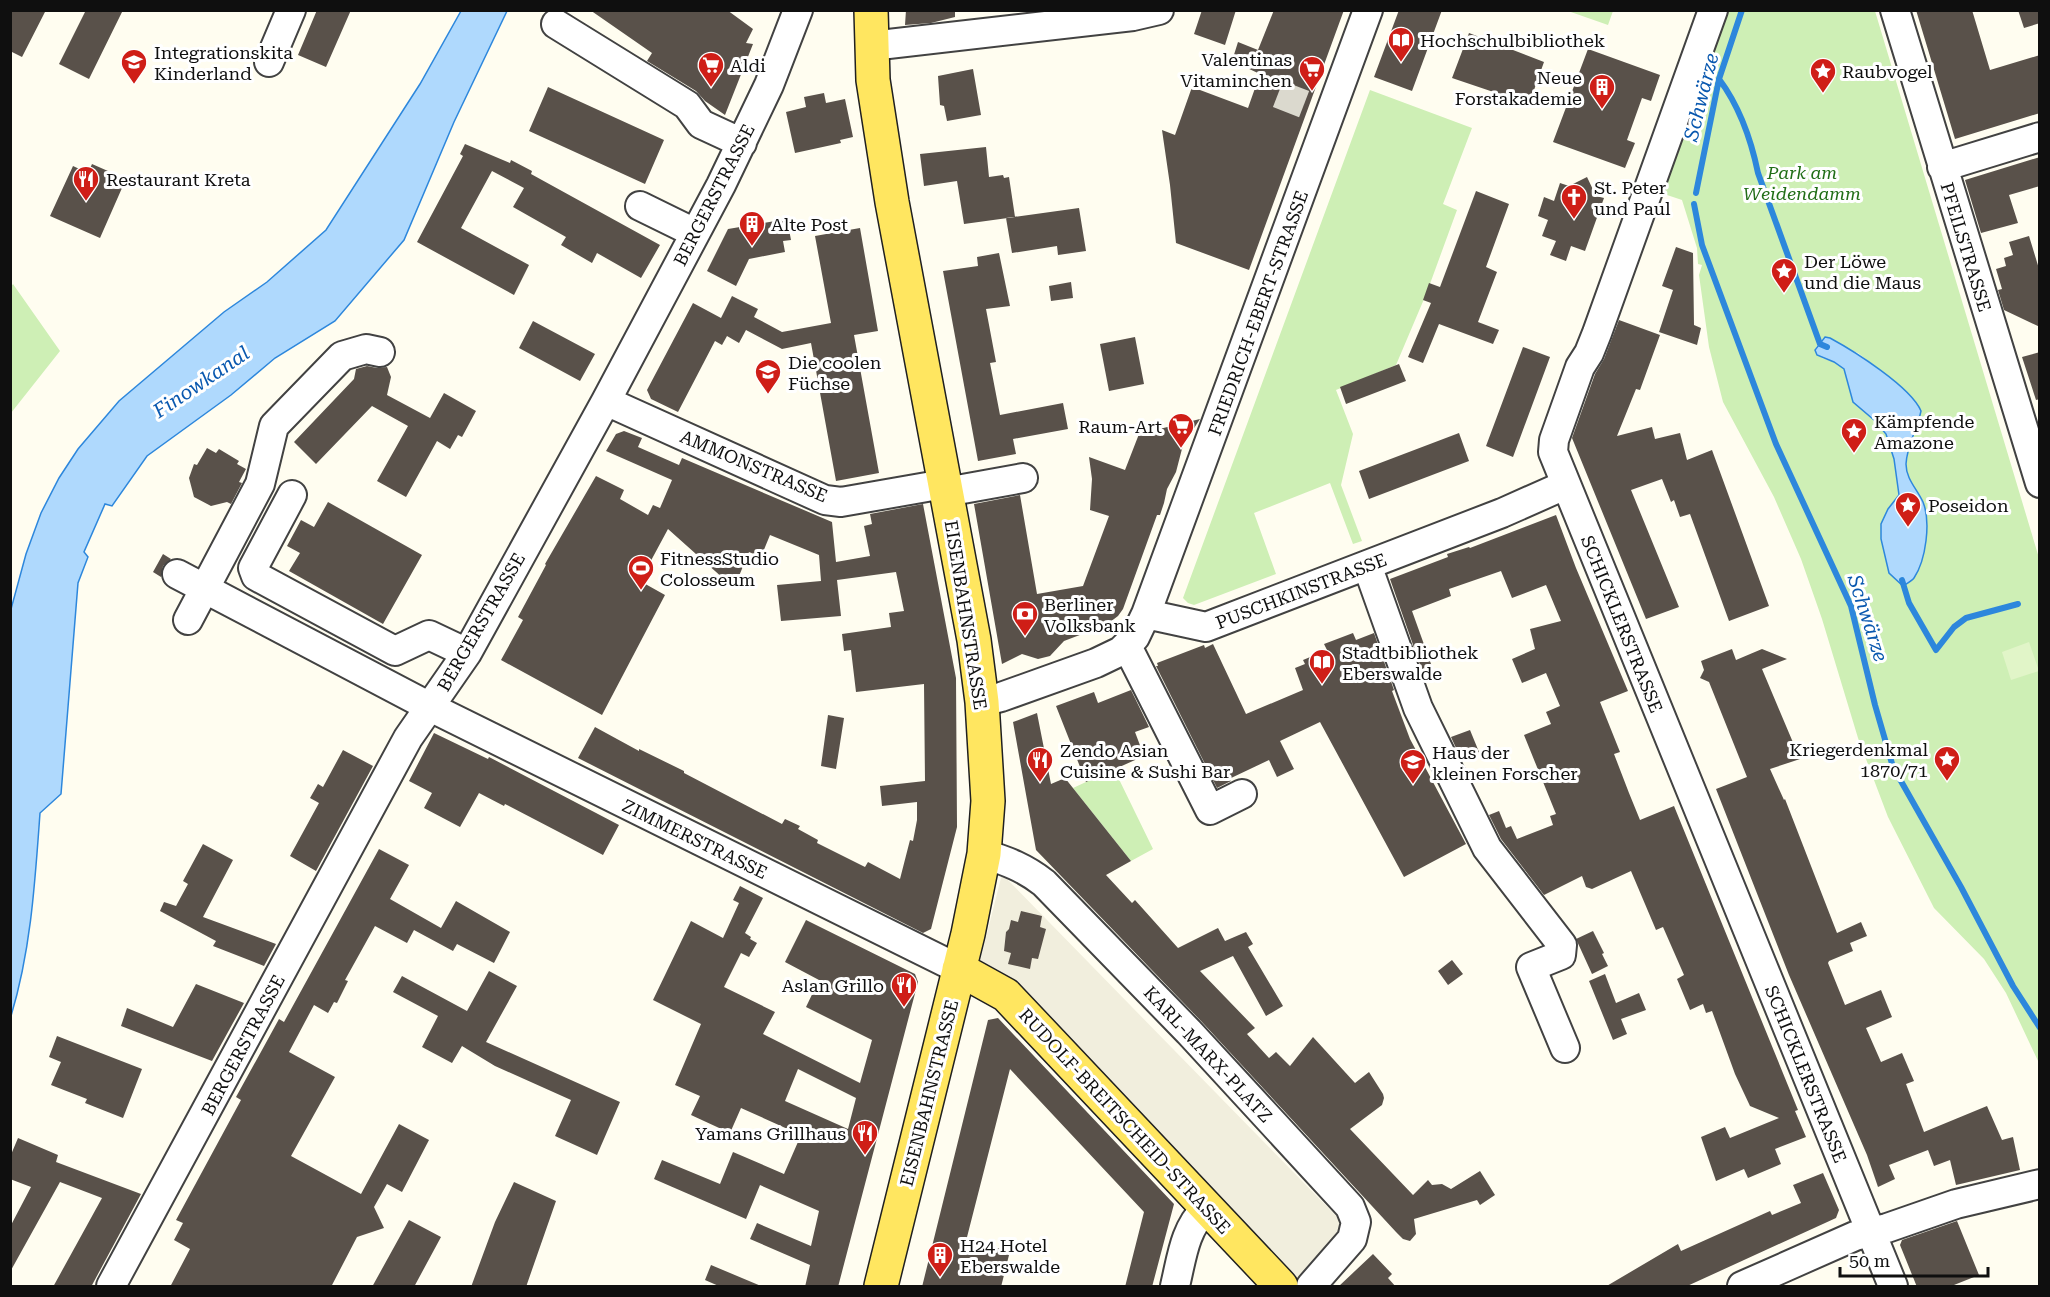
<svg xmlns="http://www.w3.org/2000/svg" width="2050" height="1297" font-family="'Roboto Serif',serif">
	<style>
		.green { fill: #ceefb5; fill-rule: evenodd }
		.pitch { fill: #e1f5c8 }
		.plaza { fill: #f1eedd }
		.water { fill: #afd9fd; stroke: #2d87dc; stroke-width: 1.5 }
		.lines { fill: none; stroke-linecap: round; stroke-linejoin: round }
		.stream { stroke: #2d87dc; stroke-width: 6 }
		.building { fill: #59514a; fill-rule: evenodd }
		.minor-tunnel { stroke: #dbd9ce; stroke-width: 28; stroke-dasharray: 28 14; stroke-linecap: butt }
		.minor-casing { stroke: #424242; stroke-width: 32 }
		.major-casing { stroke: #202020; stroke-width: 36 }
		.minor { stroke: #fff; stroke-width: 28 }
		.major { stroke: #ffe660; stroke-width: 33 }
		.labels { text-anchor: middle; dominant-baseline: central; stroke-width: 6; stroke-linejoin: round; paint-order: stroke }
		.poi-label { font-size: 18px; fill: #0f0f0f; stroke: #fff; text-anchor: start }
		.park-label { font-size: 18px; font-style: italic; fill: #216e17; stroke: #fff }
		.street-label { font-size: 18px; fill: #0f0f0f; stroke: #fff }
		.water-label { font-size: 20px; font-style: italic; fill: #0958af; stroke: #fff }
	</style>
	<rect width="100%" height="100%" fill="#fffdf0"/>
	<path class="green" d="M1568,11H1613L1608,25Z
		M1729,11H1875L2039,558V1063L2006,993L1984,959L1934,908L1888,817L1858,738L1822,619L1801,559L1774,497L1723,402L1709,347L1699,275L1702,265L1698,264L1697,248L1682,200L1661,193ZM1822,339L1858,353L1897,383L1917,431L1909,444L1906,466L1917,569L1914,579C1905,569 1889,559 1884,547C1876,532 1890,507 1899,495L1894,459L1886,434L1874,420L1853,402L1844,369L1834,362L1822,358L1815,349Z
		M1370,90L1472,128L1443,204L1457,210L1427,292L1396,365L1336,390L1353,434L1341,485L1362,541L1353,544L1330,483L1254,513L1276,574L1194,605L1188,603L1183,598Z
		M13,284L60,351L11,413L10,288Z
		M1114,769L1153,849L1131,861L1073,788Z"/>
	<path class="pitch" d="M2029,642L2039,671L2011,680L2002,652Z"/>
	<path class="plaza" d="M1002,874L1347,1227L1301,1281L1287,1280L1013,982L980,961Z"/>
	<path class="water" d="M461,11H507L454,122L404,240L335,321L275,358L231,395L147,456L112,506L105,504L84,552L88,557L78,583L61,794L40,813C35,882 31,950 11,1016V609L26,554L41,513L59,478L78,449L119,401L224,312L267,282L326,230L420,84Z
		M1825,337L1830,338C1854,351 1911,387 1921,411C1917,430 1907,445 1906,464C1906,479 1917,489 1923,502C1931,522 1926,560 1914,578C1912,581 1906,584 1903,586L1889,573L1881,539V524L1888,509L1899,495L1894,459L1886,434L1874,420L1853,402L1844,369L1834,362L1817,355L1815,350Z"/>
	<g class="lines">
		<path class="stream" d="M1719,79C1740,107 1751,139 1758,173L1820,344L1827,347
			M1696,193L1719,79L1742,10
			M1694,204L1702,245L1776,444L1851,606L1875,705L1893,767L1961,887L2013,986L2040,1028
			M1902,580L1909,603L1936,650L1954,627L1966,618L2018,604"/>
	</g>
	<path class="building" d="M10,10H46L22,57L10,51Z
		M86,10H123L89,79L59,64Z
		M317,10H351L326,67L298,55Z
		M590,10H727L753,29L746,43L753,44L725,115L705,101L696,91L647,61L652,53Z
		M906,10H955V17L931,23L905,25Z
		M1202,10H1236L1225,45L1194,34Z
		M1274,10H1344L1249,270L1176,243L1170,185L1162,130L1175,135L1192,87L1248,108L1260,74L1232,61L1238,42L1258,50Z
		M1399,10H1442L1412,91L1374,77Z
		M1916,10H1972L1990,70L2040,55V113L1955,139Z
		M2018,10H2040V23L2024,28Z
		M1469,33L1544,62L1529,104L1452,78Z
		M1588,49L1660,75L1651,101L1642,98L1627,140L1635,143L1625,168L1553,142Z
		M973,69L981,115L947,121L944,106L940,105L938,76Z
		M548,87L664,140L645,184L529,131Z
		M824,93L826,103L845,99L853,137L840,140L841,143L795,153L786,112L806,107L804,97Z
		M465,144L510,163L511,160L532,171L531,174L660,245L641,278L597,253L592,263L561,245L566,237L513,207L524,188L492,171L461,228L529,265L514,295L417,242L463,156L460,154Z
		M986,147L989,177L1003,175L1004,178L1009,177L1015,217L964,224L957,181L924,186L920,154Z
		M2040,157V186L2009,195L2018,223L1981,233L1965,180Z
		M92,164L117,175L113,184L122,188L100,238L50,216L73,166L88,173Z
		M1587,177L1596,196L1604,198L1585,251L1571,246L1566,261L1550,255L1556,241L1542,236L1548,220L1538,216L1544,197L1554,201L1560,183L1569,186Z
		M1476,191L1509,204L1486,267L1497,272L1478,322L1499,330L1493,344L1439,324L1423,363L1408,357L1431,303L1423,300L1429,283L1440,287Z
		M1079,208L1086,251L1058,255L1057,246L1012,253L1006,218Z
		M787,219L791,240L783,241L785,252L749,259L736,286L707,271L728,229Z
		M860,228L878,331L854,335L879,473L836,481L811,343L782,349L746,330L739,343L727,336L722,345L715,341L678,412L651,399L647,390L693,303L721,318L732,296L758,309L754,317L782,332L831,323L815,236Z
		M2029,236L2040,272V327L2004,310L1998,290L2002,289L1996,269L2006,266L2004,258L2013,255L2009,242Z
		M1676,247L1693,253L1694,325L1701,328L1697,345L1659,332L1673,290L1662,286Z
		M999,253L1010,306L986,309L996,362L990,363L1000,415L1063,403L1068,429L1013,439L1016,454L978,461L943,271L978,266L977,257Z
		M1071,282L1073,298L1051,301L1049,286Z
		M1619,320L1660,335L1640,390L1636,389L1617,436L1652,427L1655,439L1680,433L1687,460L1712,450L1769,606L1729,621L1690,514L1680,517L1674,500L1671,502L1662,479L1631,490L1679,607L1646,619L1572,438L1595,374L1604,359Z
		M533,321L595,354L580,381L519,348Z
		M1135,337L1144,384L1109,391L1100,344Z
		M1523,347L1550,357L1513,457L1486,446Z
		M2040,352V399L2036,400L2022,357Z
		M1399,364L1406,381L1346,404L1340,387Z
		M367,366L377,368L387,367L391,377L387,395L430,418L444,393L476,411L462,437L458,435L450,449L437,441L406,497L377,481L408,426L372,406L316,464L294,442L354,379L356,369Z
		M1200,419L1183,445L1176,472L1167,489L1164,503L1160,515H1157L1123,609L1118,616L1106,625L1064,641L1050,656L1038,659L1022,654L1002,664L974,504L1020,495L1037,594L1083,586L1109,516L1090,510L1092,479L1089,457L1125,470L1139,434Z
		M624,431L642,438L638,447L679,465L682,458L832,522L836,562L870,556L864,526L872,524L870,514L923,504L956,678L957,827L931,929L923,933L578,758L595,727L639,751V749L684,771V773L782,824L785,819L800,826L798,829L818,840L817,843L865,867L868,862L900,879L910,840L913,841L917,820V802L882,806L880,786L925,781L924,684L856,692L851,650L844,651L842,634L891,627L889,613L904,611L896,572L837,580L841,616L781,621L777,585L821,581L819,555L770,535L761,557L749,552L734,588L668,529L640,581L665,595L602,715L501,660L523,620L518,617L546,565L545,564L596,476L624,490L620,499L648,515L653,505L660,508L672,480L606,451L616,434Z
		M1459,433L1469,461L1369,499L1359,471Z
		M207,448L216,453L219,449L239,461L237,464L246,469L239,482L242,483L231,504L227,502L211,506L194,497L189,478L194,464L197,465Z
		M328,502L422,555L383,624L289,571L300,553L287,546L301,520L314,527Z
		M1556,515L1576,568L1628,691L1600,702L1620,752L1614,754L1629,793L1640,820L1674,806L1798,1110L1795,1111L1806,1137L1775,1149L1781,1164L1748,1178L1744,1169L1716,1181L1701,1137L1725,1127L1730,1138L1779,1118L1750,1106L1735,1074L1712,1011L1706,1013L1703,1004L1690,1010L1677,979L1684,975L1663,927L1656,930L1631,871L1592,889L1586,887L1582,876L1544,895L1501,839L1489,815L1499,811L1506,828L1511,826L1517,839L1553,825L1550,816L1556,814L1524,735L1551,724L1546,712L1560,706L1546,673L1522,683L1512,659L1535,649L1530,629L1561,621L1546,585L1512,598L1501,571L1449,589L1451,596L1412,611L1435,675L1425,679L1390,579L1448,557L1447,554L1469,547L1470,548Z
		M163,554L171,559L163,566L161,577L153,572Z
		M1353,633L1356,640L1374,633L1394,690L1392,691L1410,739L1466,844L1404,877L1320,722L1280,741L1294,769L1277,777L1269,760L1229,779L1231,781L1217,788L1156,666H1158L1157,663L1204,645L1205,648L1213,644L1246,714L1303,690L1295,668L1305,664L1303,660L1327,650L1324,644Z
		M1732,649L1736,660L1762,649L1787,659L1762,669L1800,759L1770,769L1784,800L1785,799L1837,933L1861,922L1867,936L1850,943L1853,951L1829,961L1828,963L1845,1005L1881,990L1892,1017L1866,1028L1881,1062L1902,1053L1914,1081L1906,1084L1924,1132L1987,1106L2002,1140L2013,1137L2020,1170L1956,1185L1950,1160L1934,1166L1928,1150L1889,1165L1895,1179L1878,1187L1867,1155L1789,975L1716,789L1747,777L1709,682L1700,678L1704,670L1701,661Z
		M1131,690L1149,727L1135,732L1144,756L1086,782L1056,706L1094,692L1098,703Z
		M1037,713L1051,784L1065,778L1131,861L1106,875L1132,903L1135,900L1178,948L1218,928L1225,941L1246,932L1253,944L1248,947L1283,1006L1266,1016L1233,956L1200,971L1255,1028L1247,1034L1269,1058L1276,1052L1290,1066L1313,1037L1355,1083L1369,1072L1383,1094L1384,1098L1382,1105L1350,1129L1413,1195L1428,1180L1432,1185L1442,1184L1451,1189L1480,1171L1495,1195L1480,1205L1477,1200L1414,1219L1416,1234L1410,1241L1403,1239L1396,1232L1201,1021L1036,850L1013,722Z
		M828,715L844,718L836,769L821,766Z
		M1470,730L1479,752L1461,759L1451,737Z
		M434,733L488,759L489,757L619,825L603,855L505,804L504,806L479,793L460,827L424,808L432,793L409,781Z
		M343,750L373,766L316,871L290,856L319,803L310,798L318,784L323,787Z
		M203,844L233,860L203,917L276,944L264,966L213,946L216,941L160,911L164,902L176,906L188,884L183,881Z
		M379,849L409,865L390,899L441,928L456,901L510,932L494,963L457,944L453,951L414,930L407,943L375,926L345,980L348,981L337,1003L334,1002L328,1013L314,1005L289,1052L335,1077L291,1156L361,1194L399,1124L429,1140L402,1192L387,1184L374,1207L384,1228L357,1237L331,1287H170L190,1249L174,1240L183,1223L176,1220L241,1100L236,1097L262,1050L279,1019L284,1022Z
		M740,886L763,898L745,933L751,937L750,939L757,943L749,957L741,953L724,987L775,1012L763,1034L860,1083L872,1040L806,1007L819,980L785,962L806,920L915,974L918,982L838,1287H805L810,1265L750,1239L757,1223L811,1246L819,1211L760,1185L746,1219L654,1179L662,1160L720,1184L733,1152L784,1174L801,1135L741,1108L730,1133L691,1115L700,1096L675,1085L701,1024L653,1000L691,921L723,938L739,903L733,900ZM798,1069L856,1098L848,1129L785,1101Z
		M1021,911L1042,916L1040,927L1046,929L1038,959L1032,958L1030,969L1008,964L1011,953L1004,951L1006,932L1009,929L1011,920L1018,922Z
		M1593,931L1604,953L1602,954L1608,966L1592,974L1576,939Z
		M1452,960L1463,974L1448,985L1438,971Z
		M489,971L517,986L486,1042L620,1102L597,1155L555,1136L571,1100L495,1066L462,1046L452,1063L422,1047L438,1016L393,992L402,976L467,1011Z
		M1605,974L1616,1003L1639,993L1646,1010L1621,1019L1627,1034L1613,1040L1589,981Z
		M196,984L244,1003L212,1061L121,1026L127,1008L173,1027Z
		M998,1018L1174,1204L1152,1287H1125L1144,1212L1010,1069L966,1241L1010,1251L1001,1287H922L988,1020Z
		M57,1036L142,1069L123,1118L85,1103L87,1099L51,1085L61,1062L49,1057Z
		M18,1138L58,1155L56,1162L141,1194L91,1287H53L102,1198L60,1182L10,1272V1227L31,1187L10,1179V1157Z
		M1823,1173L1839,1210L1836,1218L1685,1287H1605L1678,1244L1681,1251L1770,1211L1772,1215L1801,1203L1793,1185Z
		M514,1182L556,1201L526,1287H471L495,1222Z
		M409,1220L441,1237L414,1287H372Z
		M1957,1221L1979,1275L1949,1287H1917L1900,1245L1902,1240Z
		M1373,1254L1392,1274L1388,1278L1396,1287H1338Z
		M711,1265L761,1286V1287H721L705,1280Z"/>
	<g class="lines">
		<path class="minor-tunnel" d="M1278,94L1309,106"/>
		<g class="minor-casing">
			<path id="minor" d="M1713,10L1597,333L1589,353L1580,367L1554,440L1553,452L1893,1286
				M1895,10L2040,483
				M556,24L687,105L701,124L742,143
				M871,46L1133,16L1159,10
				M269,62L291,10
				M1942,167L2040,137
				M640,206L695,233
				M606,401L825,500L841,502L944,484
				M946,492L1023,478
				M292,495L253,568L256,576L395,651L429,635L467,653
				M1367,565L1418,708L1487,848L1562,945L1561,955L1531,967L1565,1048
				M177,574L430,707L959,969
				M1146,614L1206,627L1502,513L1565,485
				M188,620L260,484L274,426L342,356L366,349L380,352
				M1127,646L1210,810L1242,794
				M982,702L1001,697L1096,663L1121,651L1135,637L1146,614L1368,10
				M984,854C1007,861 1025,868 1044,883L1189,1032L1350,1207L1356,1222L1352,1239L1311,1286
				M111,1286L408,738L467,653L606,401L721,185L769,85L798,10
				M1175,1286C1182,1257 1184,1230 1206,1208
				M1742,1286L1855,1236L1887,1228L1956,1204L2040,1184"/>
		</g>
		<g class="major-casing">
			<path id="major" d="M871,10L873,80L892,202L974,640L982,702L988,801L984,854L968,934L881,1286
				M959,969L1006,995L1281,1286"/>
		</g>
		<use href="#minor" class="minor"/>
		<use href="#major" class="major"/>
	</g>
	<defs>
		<g id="library-pin" transform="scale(1.35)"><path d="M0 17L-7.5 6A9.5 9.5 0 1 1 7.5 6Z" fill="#cf1e17" stroke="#fff"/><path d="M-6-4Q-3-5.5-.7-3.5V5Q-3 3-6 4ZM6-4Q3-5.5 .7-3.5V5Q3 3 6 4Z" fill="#fff"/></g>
		<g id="school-pin" transform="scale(1.35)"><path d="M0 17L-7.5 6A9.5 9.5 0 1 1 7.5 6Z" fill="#cf1e17" stroke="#fff"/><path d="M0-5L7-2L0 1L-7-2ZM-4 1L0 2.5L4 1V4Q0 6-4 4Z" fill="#fff"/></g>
		<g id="supermarket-pin" transform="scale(1.35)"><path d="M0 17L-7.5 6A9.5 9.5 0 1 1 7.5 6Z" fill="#cf1e17" stroke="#fff"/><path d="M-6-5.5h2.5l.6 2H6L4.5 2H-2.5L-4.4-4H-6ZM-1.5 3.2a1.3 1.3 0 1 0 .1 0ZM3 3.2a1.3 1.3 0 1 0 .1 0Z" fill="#fff"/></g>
		<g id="sight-pin" transform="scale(1.35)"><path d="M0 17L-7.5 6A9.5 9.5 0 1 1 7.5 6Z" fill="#cf1e17" stroke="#fff"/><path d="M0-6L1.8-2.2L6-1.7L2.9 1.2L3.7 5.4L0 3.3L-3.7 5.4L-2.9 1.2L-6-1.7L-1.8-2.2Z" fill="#fff"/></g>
		<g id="building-pin" transform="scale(1.35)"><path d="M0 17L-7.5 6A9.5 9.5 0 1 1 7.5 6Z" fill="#cf1e17" stroke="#fff"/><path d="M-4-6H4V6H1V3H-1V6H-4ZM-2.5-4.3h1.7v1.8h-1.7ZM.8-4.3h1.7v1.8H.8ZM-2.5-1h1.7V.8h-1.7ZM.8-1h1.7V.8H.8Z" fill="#fff"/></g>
		<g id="restaurant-pin" transform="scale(1.35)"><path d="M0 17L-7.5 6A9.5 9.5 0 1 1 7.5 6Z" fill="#cf1e17" stroke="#fff"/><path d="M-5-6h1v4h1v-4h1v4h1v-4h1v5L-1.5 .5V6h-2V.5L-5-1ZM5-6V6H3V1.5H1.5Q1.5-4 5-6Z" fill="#fff"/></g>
		<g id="church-pin" transform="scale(1.35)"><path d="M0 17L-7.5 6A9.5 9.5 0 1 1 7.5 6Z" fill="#cf1e17" stroke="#fff"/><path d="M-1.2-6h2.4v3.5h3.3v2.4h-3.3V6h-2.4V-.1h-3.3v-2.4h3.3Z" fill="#fff"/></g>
		<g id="stadium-pin" transform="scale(1.35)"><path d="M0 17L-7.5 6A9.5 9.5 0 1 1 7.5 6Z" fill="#cf1e17" stroke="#fff"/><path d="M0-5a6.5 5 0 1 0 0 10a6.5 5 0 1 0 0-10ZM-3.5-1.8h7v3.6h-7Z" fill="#fff"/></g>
		<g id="bank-pin" transform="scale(1.35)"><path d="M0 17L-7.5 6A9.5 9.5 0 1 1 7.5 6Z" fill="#cf1e17" stroke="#fff"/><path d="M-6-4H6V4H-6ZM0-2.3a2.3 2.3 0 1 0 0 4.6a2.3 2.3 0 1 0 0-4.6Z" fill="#fff"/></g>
	</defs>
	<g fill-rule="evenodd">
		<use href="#library-pin" x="1401" y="40"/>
		<use href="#school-pin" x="134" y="62"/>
		<use href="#supermarket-pin" x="711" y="65"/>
		<use href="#supermarket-pin" x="1312" y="69"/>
		<use href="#sight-pin" x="1823" y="71"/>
		<use href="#building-pin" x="1602" y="87"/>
		<use href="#restaurant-pin" x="86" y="179"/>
		<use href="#church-pin" x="1574" y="197"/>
		<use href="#building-pin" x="752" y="224"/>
		<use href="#sight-pin" x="1784" y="271"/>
		<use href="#school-pin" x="768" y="372"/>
		<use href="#supermarket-pin" x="1181" y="426"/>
		<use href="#sight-pin" x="1854" y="431"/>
		<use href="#sight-pin" x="1908" y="505"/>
		<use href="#stadium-pin" x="641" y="568"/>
		<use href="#bank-pin" x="1025" y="614"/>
		<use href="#library-pin" x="1322" y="662"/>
		<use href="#sight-pin" x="1947" y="759"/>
		<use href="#restaurant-pin" x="1040" y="760"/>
		<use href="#school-pin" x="1413" y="762"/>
		<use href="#restaurant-pin" x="904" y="985"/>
		<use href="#restaurant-pin" x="865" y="1133"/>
		<use href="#building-pin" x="940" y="1255"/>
	</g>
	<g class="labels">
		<g class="poi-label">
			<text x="1420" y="40">Hochschulbibliothek</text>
			<text x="154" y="52">Integrationskita<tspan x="154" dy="21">Kinderland</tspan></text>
			<text x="1292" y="59" text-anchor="end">Valentinas<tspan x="1292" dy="21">Vitaminchen</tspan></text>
			<text x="730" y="65">Aldi</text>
			<text x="1842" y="71">Raubvogel</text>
			<text x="1582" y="77" text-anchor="end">Neue<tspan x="1582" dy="21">Forstakademie</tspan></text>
			<text x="106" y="179">Restaurant Kreta</text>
			<text x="1594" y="187">St. Peter<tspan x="1594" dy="21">und Paul</tspan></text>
			<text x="771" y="224">Alte Post</text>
			<text x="1804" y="261">Der Löwe<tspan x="1804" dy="21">und die Maus</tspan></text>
			<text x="788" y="362">Die coolen<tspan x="788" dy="21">Füchse</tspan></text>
			<text x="1874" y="421">Kämpfende<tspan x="1874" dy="21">Amazone</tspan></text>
			<text x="1162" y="426" text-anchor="end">Raum-Art</text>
			<text x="1928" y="505">Poseidon</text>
			<text x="660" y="558">FitnessStudio<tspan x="660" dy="21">Colosseum</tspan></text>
			<text x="1044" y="604">Berliner<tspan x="1044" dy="21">Volksbank</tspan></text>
			<text x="1342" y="652">Stadtbibliothek<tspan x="1342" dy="21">Eberswalde</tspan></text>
			<text x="1928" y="749" text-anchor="end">Kriegerdenkmal<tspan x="1928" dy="21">1870/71</tspan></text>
			<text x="1060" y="750">Zendo Asian<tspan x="1060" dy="21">Cuisine &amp; Sushi Bar</tspan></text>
			<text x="1432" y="752">Haus der<tspan x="1432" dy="21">kleinen Forscher</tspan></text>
			<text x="884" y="985" text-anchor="end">Aslan Grillo</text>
			<text x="846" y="1133" text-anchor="end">Yamans Grillhaus</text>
			<text x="960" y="1245">H24 Hotel<tspan x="960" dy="21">Eberswalde</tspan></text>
		</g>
		<g class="park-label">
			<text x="1802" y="172">Park am<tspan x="1802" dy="21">Weidendamm</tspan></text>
		</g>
		<g class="street-label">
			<text transform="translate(714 195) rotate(-63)">BERGERSTRASSE</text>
			<text transform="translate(1966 247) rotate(73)">PFEILSTRASSE</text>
			<text transform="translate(1258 313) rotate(-70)">FRIEDRICH-EBERT-STRASSE</text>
			<text transform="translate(754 466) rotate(23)">AMMONSTRASSE</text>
			<text transform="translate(1301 591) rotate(-21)">PUSCHKINSTRASSE</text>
			<text transform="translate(966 615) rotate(81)">EISENBAHNSTRASSE</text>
			<text transform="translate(481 622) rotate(-60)">BERGERSTRASSE</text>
			<text transform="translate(1622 624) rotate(68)">SCHICKLERSTRASSE</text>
			<text transform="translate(695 839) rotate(26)">ZIMMERSTRASSE</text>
			<text transform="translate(243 1045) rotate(-62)">BERGERSTRASSE</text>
			<text transform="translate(1208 1054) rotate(47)">KARL-MARX-PLATZ</text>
			<text transform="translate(1806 1074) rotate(68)">SCHICKLERSTRASSE</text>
			<text transform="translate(929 1093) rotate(-76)">EISENBAHNSTRASSE</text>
			<text transform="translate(1125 1121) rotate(47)">RUDOLF-BREITSCHEID-STRASSE</text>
		</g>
		<g class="water-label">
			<text transform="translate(1701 97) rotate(-76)">Schwärze</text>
			<text transform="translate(201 382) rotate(-34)">Finowkanal</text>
			<text transform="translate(1868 618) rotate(72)">Schwärze</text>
		</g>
	</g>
	<rect width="2050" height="1297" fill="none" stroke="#0f0f0f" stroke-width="24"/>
	<path d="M1840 1267v9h148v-9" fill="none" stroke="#0f0f0f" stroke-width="3"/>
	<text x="1849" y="1267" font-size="18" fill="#0f0f0f" stroke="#ffffff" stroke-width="4.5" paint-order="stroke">50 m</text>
</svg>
